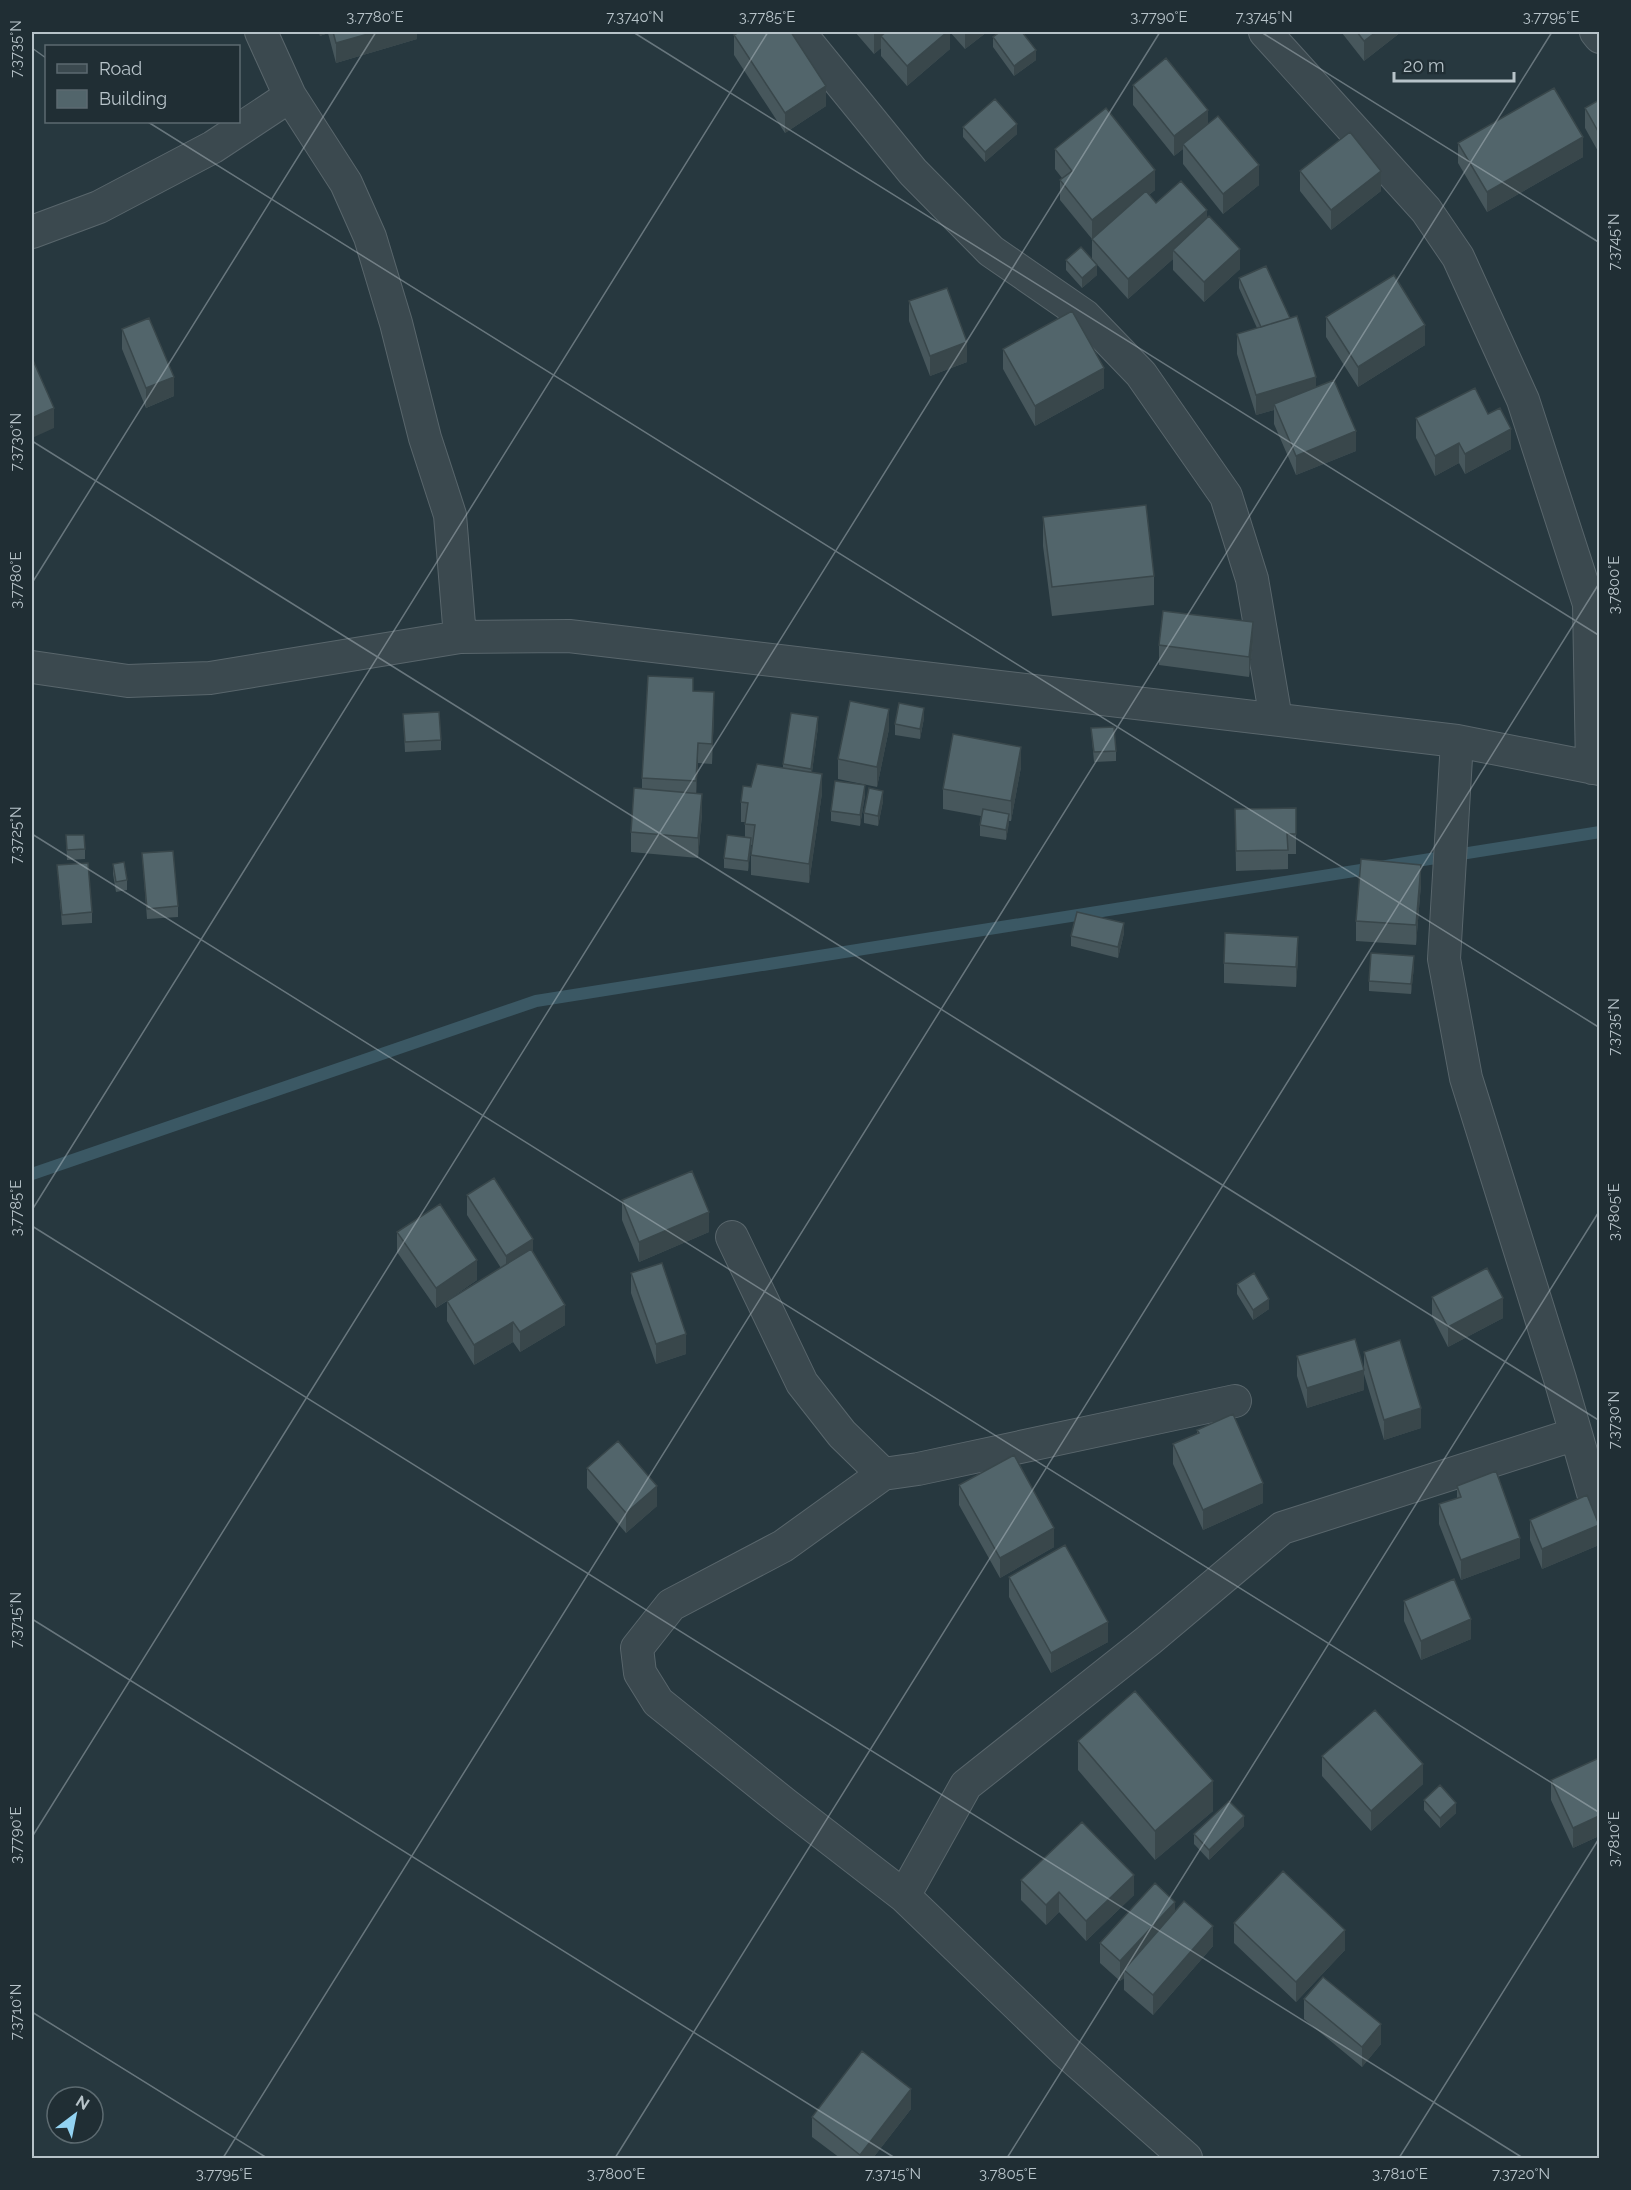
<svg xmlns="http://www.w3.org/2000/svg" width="1631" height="2190" font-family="Raleway,sans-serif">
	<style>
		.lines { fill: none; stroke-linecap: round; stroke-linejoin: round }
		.stream { stroke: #3b5864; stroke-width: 12 }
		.street-casing { stroke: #59666c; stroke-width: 34 }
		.street { stroke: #3b494f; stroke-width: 32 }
		.wall { fill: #47575c }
		.shaded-wall { fill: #39474b }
		.building { fill: #52656b; stroke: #39474b; stroke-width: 1.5 }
		.ticks { fill: none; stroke: #b7c3c9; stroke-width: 1.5; stroke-opacity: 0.45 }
		.neatline { fill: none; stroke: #b7c3c9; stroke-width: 2 }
		.ticks-label { font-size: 15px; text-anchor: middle; fill: #b7c3c9 }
	</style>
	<rect width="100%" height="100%" fill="#27383f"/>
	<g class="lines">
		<path class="stream" d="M32,1174L536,1001L1600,832"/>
		<g class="street-casing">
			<path id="street" d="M261,32L290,96L346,183L370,237L396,323L425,438L450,515L460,637
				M799,32L913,172L991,251L1085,316L1141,374L1226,496L1252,579L1276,719
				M1265,32L1426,210L1458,257L1523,400L1589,604L1592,768
				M1596,32L1600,37
				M32,232L99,207L213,147L290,96
				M32,667L128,681L210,678L460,637L569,636L1457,741L1600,769
				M1457,741L1444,959L1466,1078L1560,1379L1600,1517
				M732,1237L802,1383L842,1434L883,1474L918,1469L1235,1401
				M883,1474L783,1546L671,1605L637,1648L640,1673L658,1702L785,1804L904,1896L1065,2051L1186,2158
				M904,1896L966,1785L1149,1640L1282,1528L1576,1434"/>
		</g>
		<use href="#street" class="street"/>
	</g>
	<path class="wall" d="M319,32H417V39L336,63L328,33L320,36Z
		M855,32H950V49L907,86L881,56V48L874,54Z
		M950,32H987L965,49Z
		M1342,32H1401L1364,61L1342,33Z
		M734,35L826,106L785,133L734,55Z
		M993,37L1036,60L1014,76L993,47Z
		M1133,85L1208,124L1259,185L1223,214L1183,164V149L1174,156L1133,105Z
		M1599,100V153L1585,128V108Z
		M963,127L1017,134L985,162L963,137Z
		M1458,143L1583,157L1487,212L1458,163Z
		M1055,149L1155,190L1149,195L1156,203L1207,218L1240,269L1204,302L1173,270V259L1128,299L1092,259V239L1060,200V180L1062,178L1055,169Z
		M1300,171L1381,191L1331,230L1300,191Z
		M1066,260L1097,275L1082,288L1066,270Z
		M1239,278L1316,387L1356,451L1296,475L1274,424V410L1256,415L1237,354V334L1257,328L1239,288Z
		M909,301L967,362L930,376L909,321Z
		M1326,317L1425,345L1358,387L1326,337Z
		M122,329L174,396L146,408L122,349Z
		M1003,349L1104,388L1035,426L1003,369Z
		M1488,414L1511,449L1465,474L1459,463L1435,476L1416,438V418Z
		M1043,517L1154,576V605L1052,616L1043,546Z
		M1253,642L1249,677L1159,665V645Z
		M693,691L714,712L712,764L698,763L696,793L702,814L698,858L631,852V832L642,789V778Z
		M403,714L441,740V750L405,752Z
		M924,718L920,739L895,735V724Z
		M818,727L812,772L822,793L809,883L751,875V855L752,845H751L748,871L724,868V858L745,837V822H741V802L751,787L783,768V764Z
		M1091,728L1116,751V761L1094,762Z
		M889,729L877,787L838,779V759Z
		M1021,767L1011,821H1009L1006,840L980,836V825L981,816L943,809V789Z
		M865,795L860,826L831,821V811Z
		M883,801L878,826L864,823V813Z
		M1296,808V854H1288V869L1236,871L1235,809Z
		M66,835L85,849V859L67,860Z
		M142,853L178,906V917L147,919Z
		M113,864L127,880V890L116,892L113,874Z
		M57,865L92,912V923L62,925Z
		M1421,884L1416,945L1356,941V921Z
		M1124,933L1118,958L1071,946V936Z
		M1298,957L1296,987L1224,983V963Z
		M1414,966L1411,994L1369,991V981Z
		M467,1195L533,1252L565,1325L520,1352L513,1342L474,1365L447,1321V1301L436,1308L397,1252V1232L477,1280L448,1300L501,1268L467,1215Z
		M622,1200L709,1232L639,1262L622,1220Z
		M631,1273L686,1354L656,1364L631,1293Z
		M1237,1284L1269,1309L1253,1320L1237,1294Z
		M1432,1297L1503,1318L1448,1347L1432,1316Z
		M1364,1352L1421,1428L1384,1440L1364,1374V1390L1307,1408L1297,1376V1356L1364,1367Z
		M1197,1430L1263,1503L1203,1530L1173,1464V1444L1197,1434Z
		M587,1468L657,1506L626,1533L587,1488Z
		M959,1485L1054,1547L1000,1578L959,1505Z
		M1457,1486L1520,1558L1461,1580L1439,1524V1504L1457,1498Z
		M1530,1520L1599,1545L1542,1569L1530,1540Z
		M1009,1577L1108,1642L1051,1673L1009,1597Z
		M1404,1601L1471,1639L1421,1660L1404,1621Z
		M1078,1741L1213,1811L1155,1860L1078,1770Z
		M1322,1756L1423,1784L1371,1831L1322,1776Z
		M1599,1758V1836L1573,1848L1551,1800V1780Z
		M1424,1800L1456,1813L1440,1828L1424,1810Z
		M1244,1826L1209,1860L1194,1844V1834Z
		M1021,1880L1134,1895L1086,1941L1059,1912L1046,1925L1021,1900Z
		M1175,1912L1213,1946L1153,2015L1124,1990V1978L1120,1981L1100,1963V1943Z
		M1234,1923L1345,1950L1296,2002L1234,1943Z
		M1304,1999L1381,2044L1362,2067L1304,2019Z
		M911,2109L873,2158H840L812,2137V2117Z"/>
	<path class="shaded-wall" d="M320,32H328V33L320,36Z
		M375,32H417V39L336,63V43Z
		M877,32H902L881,36V48L874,54V34Z
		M947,32H950V49L907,86V66Z
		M965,32H987L965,49Z
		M1376,32H1401L1364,61V41Z
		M1036,50V60L1014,76V66Z
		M826,86V106L785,133V113Z
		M1208,110V130L1183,144V149L1174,156V136Z
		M1017,124V134L985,162V152Z
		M1583,137V157L1487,212V192Z
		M1259,165V185L1223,214V194Z
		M1155,170V190L1092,240V220Z
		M1381,171V191L1331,230V210Z
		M1207,210V230L1173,250V259L1128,299V279Z
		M1240,249V269L1204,302V282Z
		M1097,265V275L1082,288V278Z
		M1425,325V345L1358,387V367Z
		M967,342V362L930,376V356Z
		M1104,368V388L1035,426V406Z
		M174,377V396L146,408V388Z
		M1316,377V397L1274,404V410L1256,415V395Z
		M54,408V428L32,438V418Z
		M1511,429V449L1465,474V454Z
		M1356,431V451L1296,475V456Z
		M1459,443V463L1435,476V456Z
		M1253,622V642L1249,677V657Z
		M714,692V712L712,764V744Z
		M924,708V718L920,739V729Z
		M889,709V729L877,787V767Z
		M818,717V727L811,779V769Z
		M698,743V763L696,801V781Z
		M1021,747V767L1011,821V801Z
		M822,774V793L809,883V864Z
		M865,785V795L860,826V815Z
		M883,791V801L878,826V816Z
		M702,794V814L698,858V838Z
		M1009,814V824L1006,840V830Z
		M751,838V848L748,871V861Z
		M1421,865V884L1416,945V925Z
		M1124,923V933L1118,958V947Z
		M1298,937V957L1296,987V967Z
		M1414,956V966L1411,994V984Z
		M709,1212V1232L639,1262V1242Z
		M533,1239V1259L506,1276V1256Z
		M477,1260V1280L436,1308V1288Z
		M1503,1298V1318L1448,1347V1327Z
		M1269,1299V1309L1253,1320V1310Z
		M565,1305V1325L520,1352V1332Z
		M513,1322V1342L474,1365V1345Z
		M686,1334V1354L656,1364V1344Z
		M1364,1370V1390L1307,1408V1388Z
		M1421,1408V1428L1384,1440V1420Z
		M1263,1483V1503L1203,1530V1510Z
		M657,1486V1506L626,1533V1513Z
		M1599,1525V1545L1542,1569V1549Z
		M1054,1528V1547L1000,1578V1558Z
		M1520,1538V1558L1461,1580V1560Z
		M1471,1619V1639L1421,1660V1641Z
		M1108,1622V1642L1051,1673V1653Z
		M1423,1764V1784L1371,1831V1811Z
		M1213,1781V1811L1155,1860V1831Z
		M1456,1803V1813L1440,1828V1818Z
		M1244,1816V1826L1209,1860V1850Z
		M1599,1816V1836L1573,1848V1828Z
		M1134,1875V1895L1086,1941V1921Z
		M1059,1892V1912L1046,1925V1905Z
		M1175,1902V1922L1124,1970V1978L1120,1981V1961Z
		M1213,1926V1946L1153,2015V1995Z
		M1345,1930V1950L1296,2002V1982Z
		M1381,2024V2044L1362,2067V2047Z
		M911,2089V2109L873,2158H860V2155Z"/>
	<path class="building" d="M333,32H375L336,43Z
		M739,32H791L826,86L785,113L734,35Z
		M886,32H947L907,66L881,36Z
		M1000,32H1022L1036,50L1014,66L993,37Z
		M1357,32H1376L1364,41Z
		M1166,58L1208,110L1174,136L1133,85Z
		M1554,88L1583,137L1487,192L1458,143Z
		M995,99L1017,124L985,152L963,127Z
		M1599,100V133L1585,108Z
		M1106,108L1155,170L1092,220L1060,180L1072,171L1055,149Z
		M1218,116L1259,165L1223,194L1183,144Z
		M1350,132L1381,171L1331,210L1300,171Z
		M1181,181L1207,210L1128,279L1092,239L1146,191L1156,203Z
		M1209,216L1240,249L1204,282L1173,250Z
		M1081,247L1097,265L1082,278L1066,260Z
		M1266,266L1290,318L1261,327L1239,278Z
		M1394,275L1425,325L1358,367L1326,317Z
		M947,288L967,342L930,356L909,301Z
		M1072,311L1104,368L1035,406L1003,349Z
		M1297,316L1316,377L1256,395L1237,334Z
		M149,318L174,377L146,388L122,329Z
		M32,358L54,408L32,418Z
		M1334,380L1356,431L1296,456L1274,404Z
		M1475,388L1488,414L1500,408L1511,429L1465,454L1459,443L1435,456L1416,418Z
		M1146,505L1154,576L1052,587L1043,517Z
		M1163,611L1253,622L1249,657L1159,645Z
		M648,676L693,678V691L714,692L712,744L698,743L696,781L642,778Z
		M850,701L889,709L877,767L838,759Z
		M899,703L924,708L920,729L895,724Z
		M439,712L441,740L405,742L403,714Z
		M791,713L818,717L811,769L783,764Z
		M1114,727L1116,751L1094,752L1091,728Z
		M953,734L1021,747L1011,801L943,789Z
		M757,764L822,774L809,864L751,855L755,825L745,824L748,803L741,802L743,786L751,787Z
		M835,781L865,785L860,815L831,811Z
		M634,788L702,794L698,838L631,832Z
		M869,788L883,791L878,816L864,813Z
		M1296,808V834H1287L1288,850L1236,851L1235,809Z
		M983,809L1009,814L1006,830L980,825Z
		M66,835H84L85,849L67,850Z
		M727,835L751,838L748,861L724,858Z
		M173,851L178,906L147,909L142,853Z
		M1361,859L1421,865L1416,925L1356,921Z
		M124,862L127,880L116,882L113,864Z
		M88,863L92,912L62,915L57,865Z
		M1077,912L1124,923L1118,947L1071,936Z
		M1225,933L1298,937L1296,967L1224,963Z
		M1371,953L1414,956L1411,984L1369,981Z
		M692,1171L709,1212L639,1242L622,1200Z
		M494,1178L533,1239L506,1256L467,1195Z
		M440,1204L477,1260L436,1288L397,1232Z
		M531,1249L565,1305L520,1332L513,1322L474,1345L447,1301Z
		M662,1263L686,1334L656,1344L631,1273Z
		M1487,1268L1503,1298L1448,1327L1432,1297Z
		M1254,1273L1269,1299L1253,1310L1237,1284Z
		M1355,1339L1364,1370L1307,1388L1297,1356Z
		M1400,1340L1421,1408L1384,1420L1364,1352Z
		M1233,1414L1263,1483L1203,1510L1173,1444L1199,1433L1197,1430Z
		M618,1441L657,1486L626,1513L587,1468Z
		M1014,1455L1054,1528L1000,1558L959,1485Z
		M1496,1471L1520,1538L1461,1560L1439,1504L1461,1497L1457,1486Z
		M1587,1495L1599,1525L1542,1549L1530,1520Z
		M1065,1545L1108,1622L1051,1653L1009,1577Z
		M1454,1579L1471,1619L1421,1641L1404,1601Z
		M1135,1691L1213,1781L1155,1831L1078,1741Z
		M1375,1710L1423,1764L1371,1811L1322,1756Z
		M1599,1758V1816L1573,1828L1551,1780Z
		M1440,1785L1456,1803L1440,1818L1424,1800Z
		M1229,1801L1244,1816L1209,1850L1194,1834Z
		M1082,1822L1134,1875L1086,1921L1059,1892L1046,1905L1021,1880Z
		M1283,1871L1345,1930L1296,1982L1234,1923Z
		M1155,1883L1175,1902L1120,1961L1100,1943Z
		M1184,1901L1213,1926L1153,1995L1124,1970Z
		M1323,1977L1381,2024L1362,2047L1304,1999Z
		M862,2051L911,2089L860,2155L812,2117Z"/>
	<path class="ticks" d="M633,32L1600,636M1261,32L1600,243M32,48L46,58M148,122L1600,1028M32,441L1600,1421M32,583L376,32M32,834L1600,1813M32,1210L768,32M32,1226L1523,2158M32,1619L895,2158M32,1837L1160,32M32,2012L267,2158M223,2158L1552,32M615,2158L1600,582M1007,2158L1600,1210M1399,2158L1600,1837"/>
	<rect width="1631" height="2190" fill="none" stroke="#202e34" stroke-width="66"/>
	<rect x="45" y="45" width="195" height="78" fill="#202e34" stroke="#5c6a70" stroke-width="1.5"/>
	<rect x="57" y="64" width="30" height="9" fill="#3b494f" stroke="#5c6a70" stroke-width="1.5"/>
	<text x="99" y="75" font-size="18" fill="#b7c3c9">Road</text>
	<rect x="57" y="90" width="30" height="18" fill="#52656b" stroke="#5c6a70" stroke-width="1.5"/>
	<text x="99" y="105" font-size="18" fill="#b7c3c9">Building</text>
	<g transform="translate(75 2115) rotate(32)"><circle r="28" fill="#202e34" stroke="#5c6a70" stroke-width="1.5"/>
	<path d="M0-4.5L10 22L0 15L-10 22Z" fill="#93d3f2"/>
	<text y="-9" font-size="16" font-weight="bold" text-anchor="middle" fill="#b7c3c9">N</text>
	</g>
	<path d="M1394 72v9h120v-9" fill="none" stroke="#b7c3c9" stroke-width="3"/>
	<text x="1403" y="72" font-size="18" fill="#b7c3c9" stroke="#202e34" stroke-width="4.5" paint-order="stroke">20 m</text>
	<rect x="33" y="33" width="1565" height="2124" class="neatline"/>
	<g class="ticks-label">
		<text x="375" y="22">3.7780°E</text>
		<text x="635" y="22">7.3740°N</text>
		<text x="767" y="22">3.7785°E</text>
		<text x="1159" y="22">3.7790°E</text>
		<text x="1264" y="22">7.3745°N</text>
		<text x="1551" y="22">3.7795°E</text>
		<text transform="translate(16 49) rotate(-90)" y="5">7.3735°N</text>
		<text transform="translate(1614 242) rotate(-90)" y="5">7.3745°N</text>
		<text transform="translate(16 442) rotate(-90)" y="5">7.3730°N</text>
		<text transform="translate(16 580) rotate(-90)" y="5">3.7780°E</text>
		<text transform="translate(1614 585) rotate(-90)" y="5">3.7800°E</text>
		<text transform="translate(16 835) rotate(-90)" y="5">7.3725°N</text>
		<text transform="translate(1614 1027) rotate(-90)" y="5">7.3735°N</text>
		<text transform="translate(16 1208) rotate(-90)" y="5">3.7785°E</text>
		<text transform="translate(1614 1212) rotate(-90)" y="5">3.7805°E</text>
		<text transform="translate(1614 1420) rotate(-90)" y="5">7.3730°N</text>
		<text transform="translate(16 1620) rotate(-90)" y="5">7.3715°N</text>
		<text transform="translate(16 1835) rotate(-90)" y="5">3.7790°E</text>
		<text transform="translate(1614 1839) rotate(-90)" y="5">3.7810°E</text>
		<text transform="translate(16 2012) rotate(-90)" y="5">7.3710°N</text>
		<text x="224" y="2179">3.7795°E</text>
		<text x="616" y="2179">3.7800°E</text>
		<text x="893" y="2179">7.3715°N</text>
		<text x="1008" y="2179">3.7805°E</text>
		<text x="1400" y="2179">3.7810°E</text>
		<text x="1521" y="2179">7.3720°N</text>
	</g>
</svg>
